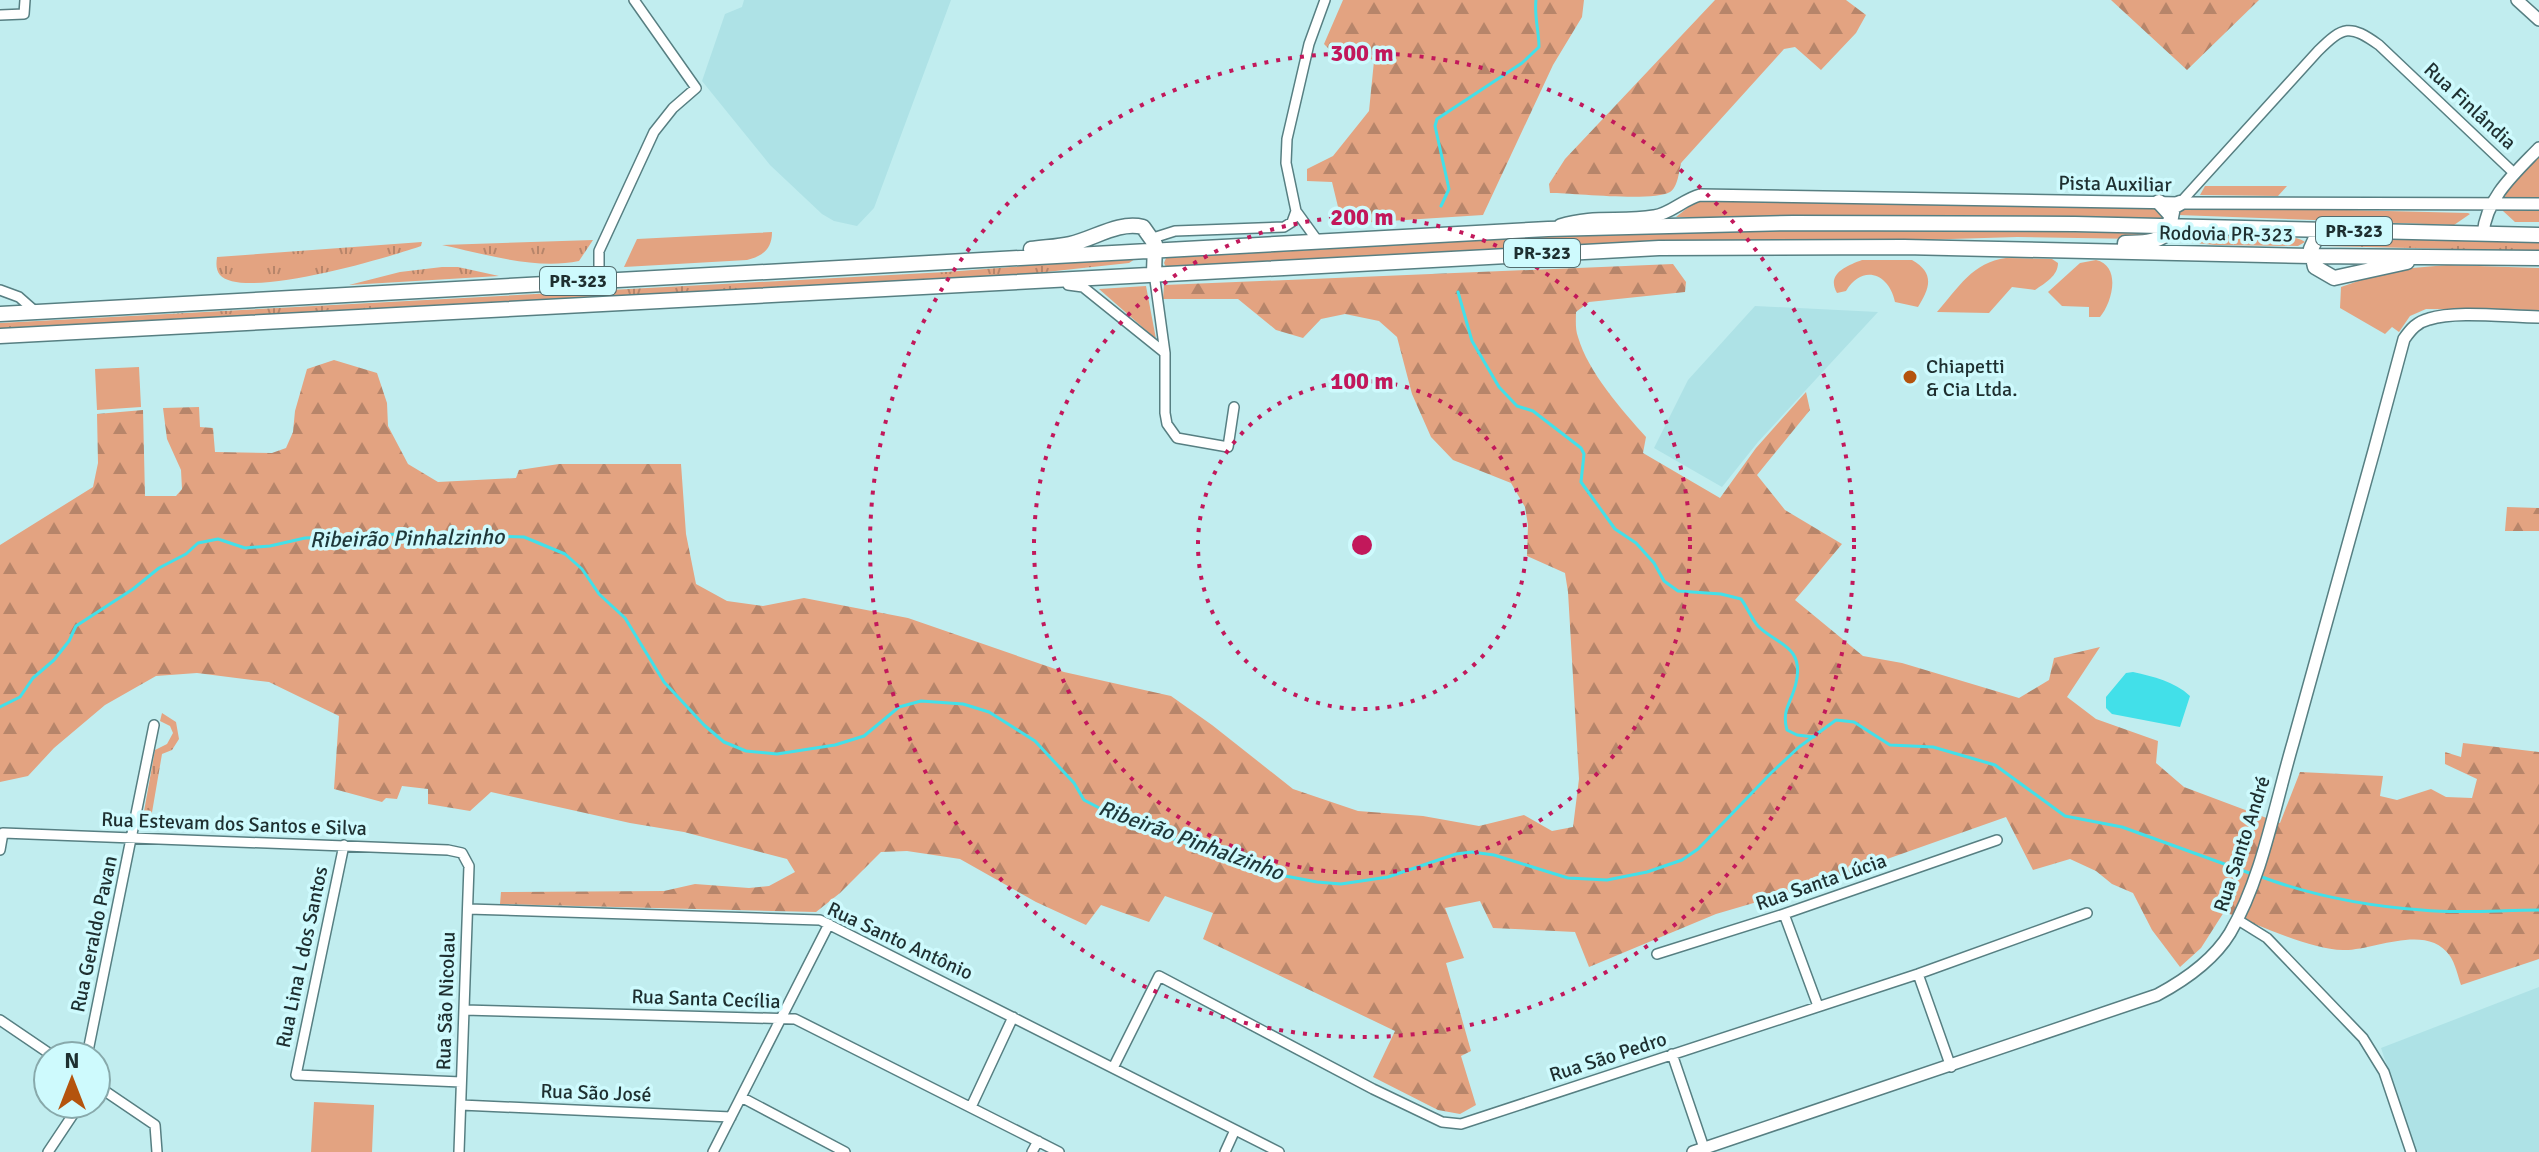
<svg xmlns="http://www.w3.org/2000/svg" width="2539" height="1152" font-family="Signika,sans-serif">
	<style>
		.built { fill: #aee2e6 }
		.grass { fill: #e3a381 }
		.forest { fill: url(#forest-firs) }
		.park { fill: url(#park-tufts) }
		.water { fill: #42e0e9 }
		.lines { fill: none; stroke-linecap: round; stroke-linejoin: round }
		.stream { stroke: #42e0e9; stroke-width: 3 }
		.minor-casing { stroke: #577f82; stroke-width: 12 }
		.tertiary-casing { stroke: #577f82; stroke-width: 14 }
		.trunk-casing { stroke: #577f82; stroke-width: 17 }
		.minor { stroke: #fff; stroke-width: 9 }
		.tertiary { stroke: #fff; stroke-width: 11 }
		.trunk { stroke: #fff; stroke-width: 14 }
		.ring { fill: none; stroke: #c2185b; stroke-width: 4; stroke-dasharray: 4 8 }
		.poi-dot { fill: #b4540e; stroke: #cefafd; stroke-width: 3 }
		.labels { text-anchor: middle; dominant-baseline: central; stroke-width: 7; stroke-linejoin: round; paint-order: stroke }
		.shield { fill: #cefafd; stroke: #536c6e; stroke-width: 2 }
		.shield-label { font-size: 18px; font-weight: bold; fill: #1e2f30 }
		.street-label { font-size: 20px; fill: #1e2f30; stroke: #cefafd }
		.poi-label { font-size: 20px; fill: #1e2f30; stroke: #cefafd; text-anchor: start }
		.water-label { font-size: 22px; font-style: italic; fill: #1e3739; stroke: #cefafd }
		.centre { fill: #c2185b; stroke: #cefafd; stroke-width: 4 }
		.ring-label { font-size: 24px; text-anchor: middle; font-weight: bold; fill: #c2185b; stroke: #cefafd; stroke-width: 7; stroke-linejoin: round; paint-order: stroke }
	</style>
	<defs>
		<pattern id="forest-firs" width="22" height="20" patternUnits="userSpaceOnUse" patternTransform="scale(2)"><rect width="22" height="20" fill="#e3a381"/><path d="M5 1l3.5 6h-7zM16 11l3.5 6h-7z" fill="#b7856a"/></pattern>
		<pattern id="park-tufts" width="24" height="20" patternUnits="userSpaceOnUse" patternTransform="scale(2)"><rect width="24" height="20" fill="#e3a381"/><path d="M3 7l-1-3M5 7V3M7 7l1-3M15 17l-1-3M17 17v-4M19 17l1-3" fill="none" stroke="#b7856a"/></pattern>
	</defs>
	<rect width="100%" height="100%" fill="#c1edef"/>
	<path class="built" d="M744,0H951L874,208L857,226L834,221L822,214L770,165L702,81L725,14L742,7Z
		M1755,306L1878,312L1758,442L1722,487L1654,448L1688,380Z
		M2539,987V1152H2416L2381,1048Z"/>
	<path class="grass" d="M2539,156V222H2515L2503,211C2501,188 2524,172 2539,156Z
		M2205,186H2287L2278,196L2200,195Z
		M1704,200L2152,208L2158,209L2163,216L2162,219L1676,217L1691,205Z
		M2188,206L2468,213L2470,214L2454,225L2178,215L2179,210Z
		M1701,228L2152,233L2140,239L2017,237L1519,252L1166,267L1164,263L1166,258Z
		M772,232C772,249 763,256 747,260L624,267L637,239Z
		M2006,258L2052,259L2058,263C2058,276 2045,283 2035,290L2012,287L1989,313L1937,312C1958,288 1973,262 2006,258Z
		M1862,260H1912C1935,273 1930,288 1918,307L1895,302C1889,273 1862,264 1846,291L1837,293C1826,274 1846,266 1862,260Z
		M2096,260C2122,266 2112,303 2100,317H2089V307L2062,306L2048,292L2080,263Z
		M2447,265L2539,268V310L2426,309L2410,316L2399,332L2392,327L2385,334L2340,308L2341,287L2390,270Z
		M1146,286L1156,339L1099,289Z
		M139,367L141,407L97,410L95,369Z
		M314,1102L374,1105L372,1152H311Z"/>
	<path class="forest" d="M1343,0H1584L1582,17L1553,65L1483,215L1358,223L1339,211L1332,182L1307,181V169L1333,156L1369,111L1374,61L1358,51L1333,53L1324,44Z
		M1715,0H1846L1866,15L1856,33L1821,70L1795,47L1784,49L1681,163C1679,171 1678,187 1670,192C1653,202 1573,193 1550,193L1549,184L1565,159Z
		M2111,0H2259L2187,70Z
		M1673,264L1686,282L1685,292L1589,302L1576,312C1576,319 1575,329 1578,337C1588,372 1622,410 1646,437L1643,453L1720,498L1756,448L1806,392L1810,410L1757,475L1785,510L1842,544L1795,600L1863,656L1902,663L2019,698L2049,680L2054,658L2100,647L2067,697L2096,719L2158,741L2156,763L2184,787L2280,823L2300,772L2383,776L2380,796L2397,800L2431,789L2446,797L2472,798L2477,779L2445,764V752L2461,757L2463,743L2539,752V959L2461,985C2458,976 2455,963 2450,956C2427,922 2373,951 2343,950C2309,949 2257,924 2224,912L2201,948L2180,967L2152,930L2133,893L2112,884L2096,871L2070,859L2033,870L2006,817L1805,888L1716,914L1589,967L1575,932L1493,928L1480,901L1445,908L1464,958L1446,963L1471,1051L1461,1056L1476,1105L1460,1114L1438,1110L1373,1077L1395,1031L1203,939L1213,913L1165,896L1149,922L1101,905L1086,925L1036,902L960,859L907,851L881,852L840,893L816,912L500,904L501,892L664,891L695,884L749,888L769,886L795,872L787,859L684,832L630,823L491,792L470,811L428,804V789L402,786L397,799L386,798L382,802L334,789L339,716L269,682L197,673L156,676L105,705L54,748L28,776L0,782V545L93,487L98,463L97,414L143,410L145,496H176L182,489L181,470L167,439L163,408L199,407L200,427L213,428L215,452L272,453L286,448L293,432L295,411L307,369L334,360L377,373L387,403L388,426L408,464L438,482L516,478L519,470L559,464H681L686,534L696,584L727,601L763,606L804,598L908,618L1064,672L1171,696L1212,725L1293,789L1358,811L1423,816L1479,826L1524,815L1552,831L1573,827L1579,779L1568,592L1565,573L1527,556L1528,525L1525,507L1511,483L1453,460L1431,437L1412,394L1397,337L1379,321L1345,314L1321,319L1303,338L1276,330L1238,299H1163L1164,285Z
		M2507,507L2539,508V531H2505Z"/>
	<path class="park" d="M2182,233C2207,233 2289,229 2305,242L2298,246L2215,245L2175,241Z
		M2539,238V251L2323,246L2324,243L2333,239Z
		M593,240L579,261C535,270 485,254 442,245Z
		M422,242L421,246C390,257 243,301 220,275C216,270 216,264 217,257Z
		M1138,257L1129,263L945,283L0,333V323L946,272Z
		M442,267H458L499,276L349,285L400,272Z
		M162,713L176,722L179,739L172,750L162,754L149,830L141,828L155,750L167,744L173,733L170,726L160,721Z"/>
	<path class="water" d="M2133,672C2154,677 2174,681 2190,696L2180,727L2112,714L2106,708V697L2126,673Z"/>
	<g class="lines">
		<path class="stream" d="M1441,206L1449,189L1435,126L1437,119L1522,63L1539,47C1539,31 1534,16 1536,0
			M1458,292L1472,341L1499,387L1517,406L1533,411L1581,448L1584,454L1581,482L1615,529L1636,543L1654,563L1664,581L1678,591L1721,594L1741,599C1747,607 1751,618 1758,626C1775,644 1805,645 1796,683C1792,702 1781,710 1787,730L1797,735L1814,737
			M0,707L20,697L33,678L54,660L69,641L76,626L133,589L159,568L186,554L198,543L218,539L245,548L270,546L305,538L400,534L524,537L565,554L582,569L599,594L625,618L664,682L704,725L724,742L746,751L777,754L835,745L864,736L899,707L921,701L963,704L989,712L1035,741L1074,783L1084,800L1107,812L1140,828L1219,854L1264,872L1317,882L1341,884L1388,877L1456,854L1472,852L1494,855L1568,878L1607,880L1647,872L1682,860L1698,849L1771,773L1799,747L1836,720L1854,722L1890,745L1933,747L1995,765L2065,816L2122,827L2252,874
			M2259,876C2310,895 2367,906 2422,910C2460,914 2500,910 2539,910"/>
		<g class="minor-casing">
			<path id="minor" d="M0,15L24,14L25,0
				M2180,203L2318,51C2343,26 2350,24 2379,45L2515,174
				M1296,211L1317,240
				M1153,238L1175,231L1284,227L1292,222L1296,211L1286,163L1287,139L1309,44L1325,0
				M1154,273L1165,353V413L1167,424L1177,438L1228,447L1234,407
				M599,280V251L654,132L673,108L696,88L634,0
				M1068,285L1083,287L1165,353
				M0,290L19,297L36,312
				M344,845L296,1075L461,1082
				M0,850L3,833L448,850L462,853L469,866L459,1152
				M468,909L820,920L1279,1152
				M1784,914L1818,1006
				M2238,920L2267,938L2363,1038L2384,1072L2411,1152
				M1657,954L1784,914L1997,840
				M1918,974L1951,1067
				M464,1010L795,1019L1059,1152
				M0,1020L53,1056
				M1672,1054L1704,1148
				M87,1056L154,725
				M1113,1068L1159,976L1373,1089L1442,1122L1461,1124L1918,974L2087,913
				M96,1085L155,1125L157,1152
				M741,1097L845,1152
				M461,1105L731,1117
				M971,1107L1013,1017
				M48,1152L80,1104
				M713,1152L829,924
				M1032,1152L1038,1141
				M1225,1152L1235,1130"/>
		</g>
		<g class="tertiary-casing">
			<path id="tertiary" d="M2517,0L2539,20
				M1560,225C1594,214 1621,222 1654,216C1670,214 1684,199 1700,195L2180,203L2539,204
				M2483,234C2486,198 2515,173 2539,148
				M1693,1152L2157,995C2185,980 2213,961 2230,933C2262,879 2275,804 2293,743C2331,609 2368,474 2404,339C2411,329 2417,322 2429,319C2456,310 2509,317 2539,317"/>
		</g>
		<g class="trunk-casing">
			<path id="trunk" d="M2159,202L2170,214
				M2331,235L2316,238L2311,249L2315,267L2334,278L2407,262
				M2125,243C2141,243 2155,243 2168,233L2173,207L2180,203
				M1031,249C1044,247 1057,247 1070,244C1094,239 1118,221 1143,227L1155,244L1154,273
				M0,314L1548,229L1793,223L2075,224L2539,235
				M0,336L1659,248L1904,247L2311,256L2539,258"/>
		</g>
		<use href="#minor" class="minor"/>
		<use href="#tertiary" class="tertiary"/>
		<use href="#trunk" class="trunk"/>
	</g>
	<g class="ring">
		<circle cx="1362" cy="545" r="164"/>
		<circle cx="1362" cy="545" r="328"/>
		<circle cx="1362" cy="545" r="492"/>
	</g>
	<circle class="poi-dot" cx="1910" cy="377" r="8"/>
	<g class="labels">
		<g class="shield">
			<rect x="2316" y="217" width="76" height="28" rx="6"/>
			<rect x="1504" y="239" width="76" height="28" rx="6"/>
			<rect x="540" y="267" width="76" height="28" rx="6"/>
		</g>
		<g class="shield-label">
			<text x="2354" y="231">PR-323</text>
			<text x="1542" y="253">PR-323</text>
			<text x="578" y="281">PR-323</text>
		</g>
		<g class="street-label">
			<text transform="translate(2470 106) rotate(43)">Rua Finlândia</text>
			<text transform="translate(2115 184) rotate(1)">Pista Auxiliar</text>
			<text transform="translate(2226 234) rotate(1)">Rodovia PR-323</text>
			<text transform="translate(234 824) rotate(2)">Rua Estevam dos Santos e Silva</text>
			<text transform="translate(2242 844) rotate(-72)">Rua Santo André</text>
			<text transform="translate(1821 882) rotate(-19)">Rua Santa Lúcia</text>
			<text transform="translate(94 934) rotate(-78)">Rua Geraldo Pavan</text>
			<text transform="translate(900 941) rotate(25)">Rua Santo Antônio</text>
			<text transform="translate(302 957) rotate(-78)">Rua Lina L dos Santos</text>
			<text transform="translate(706 999) rotate(2)">Rua Santa Cecília</text>
			<text transform="translate(446 1001) rotate(-88)">Rua São Nicolau</text>
			<text transform="translate(1608 1057) rotate(-18)">Rua São Pedro</text>
			<text transform="translate(596 1093) rotate(2)">Rua São José</text>
		</g>
		<g class="poi-label">
			<text x="1926" y="366">Chiapetti<tspan x="1926" dy="23">&amp; Cia Ltda.</tspan></text>
		</g>
		<g class="water-label">
			<text transform="translate(407 538) rotate(-1)">Ribeirão Pinhalzinho</text>
			<text transform="translate(1191 840) rotate(20)">Ribeirão Pinhalzinho</text>
		</g>
	</g>
	<circle cx="1362" cy="545" r="12" class="centre"/>
	<g class="ring-label">
		<text x="1362" y="61">300 m</text>
		<text x="1362" y="225">200 m</text>
		<text x="1362" y="389">100 m</text>
	</g>
	<g transform="translate(72 1080)"><circle r="38" fill="#cefafd" stroke="#88a9ab" stroke-width="2"/>
	<path d="M0-6L14 30L0 20L-14 30Z" fill="#b4540e"/>
	<text y="-12" font-size="22" font-weight="bold" text-anchor="middle" fill="#1e2f30">N</text>
	</g>
</svg>
